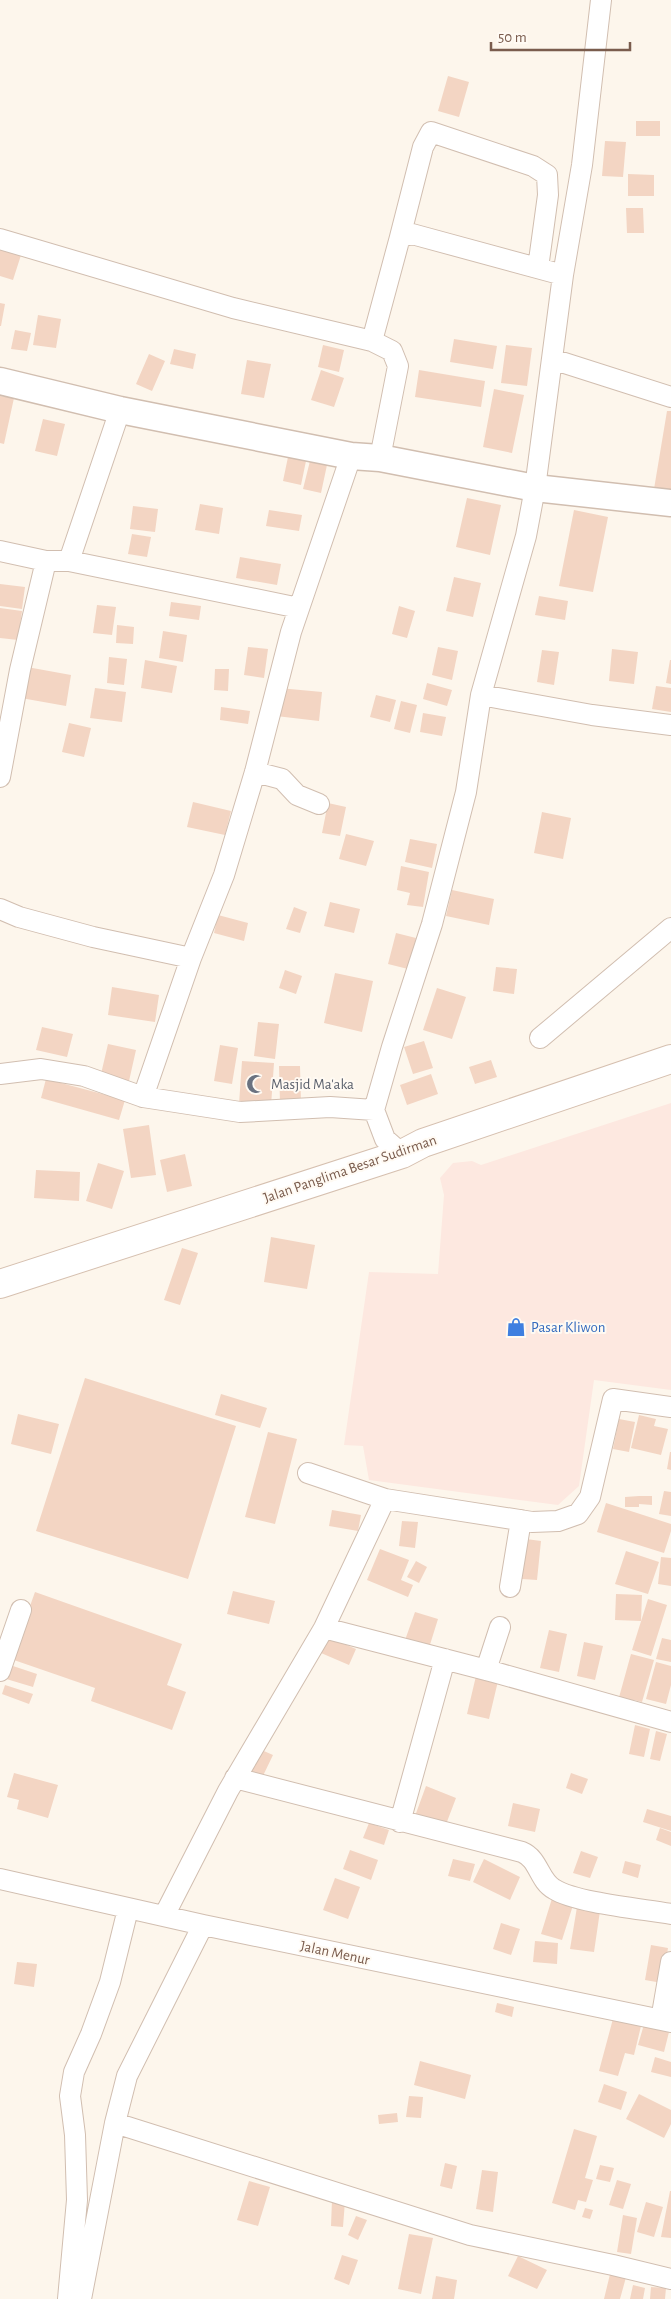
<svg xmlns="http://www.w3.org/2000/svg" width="671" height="2299" font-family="'Alegreya Sans',sans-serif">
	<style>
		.commercial { fill: #fde8e0 }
		.building { fill: #f3d5c3 }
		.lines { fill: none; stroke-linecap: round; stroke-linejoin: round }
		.minor-casing { stroke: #d1beb0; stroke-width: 22 }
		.tertiary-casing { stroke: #d1beb0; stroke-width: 29 }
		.secondary-casing { stroke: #d6c0b0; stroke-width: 30 }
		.minor { stroke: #fff; stroke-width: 20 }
		.tertiary { stroke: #fff; stroke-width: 26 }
		.secondary { stroke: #fff; stroke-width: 28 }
		.labels { text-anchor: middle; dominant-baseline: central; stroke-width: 4; stroke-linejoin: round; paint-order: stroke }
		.worship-label { font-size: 15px; fill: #5b616d; stroke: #fffaf3; text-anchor: start }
		.street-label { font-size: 15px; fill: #7a5c4d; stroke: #fffaf3 }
		.shop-label { font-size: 15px; fill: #366cbe; stroke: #fffaf3; text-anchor: start }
	</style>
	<rect width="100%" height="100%" fill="#fdf6ec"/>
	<path class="commercial" d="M671,1103V1390L594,1380L579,1486L558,1505L369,1480L363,1446L344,1445L369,1272L438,1274L444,1195L440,1178L453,1163L472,1161L481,1165Z"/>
	<path class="building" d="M448,76L469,82L459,117L438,111Z
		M636,121H660V136H636Z
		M605,141L626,142L623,177L602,176Z
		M628,174L654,175V196H628Z
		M626,208H643L644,233H627Z
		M0,248L22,252L13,280L0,276Z
		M0,303L5,304L1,326H0Z
		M38,315L61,319L56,348L33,345Z
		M15,330L31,333L27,351L11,349Z
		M454,339L497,346L493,369L450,362Z
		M323,345L344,350L339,372L318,367Z
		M506,345L532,348L527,386L501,383Z
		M174,349L196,354L193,369L170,364Z
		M149,354L165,361L152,391L136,384Z
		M247,360L271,364L264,398L241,394Z
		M321,370L344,378L334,407L311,400Z
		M419,370L485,381L481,407L415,397Z
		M494,389L524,395L512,453L483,447Z
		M0,396L14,398L4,444L0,443Z
		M667,411H671V492L654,489Z
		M43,419L65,424L57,456L35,451Z
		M288,457L306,461L301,485L283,481Z
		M310,461L327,465L321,493L303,489Z
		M467,498L501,505L490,555L456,547Z
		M200,504L223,508L219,534L195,530Z
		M133,506L158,509L155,532L130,529Z
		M269,510L302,515L299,531L266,526Z
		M574,510L608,517L593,592L559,586Z
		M132,534L151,537L147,557L128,554Z
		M240,557L281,564L277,585L236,578Z
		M454,577L481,583L473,617L446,611Z
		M0,584L25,587L22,609L0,606Z
		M539,596L568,601L565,620L535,615Z
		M171,602L201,606L199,620L169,616Z
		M97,605L116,607L112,635L93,633Z
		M399,606L415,611L407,638L392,634Z
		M0,608L22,611L18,640L0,638Z
		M117,625L134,627L133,644L116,643Z
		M163,631L187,635L183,662L159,658Z
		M248,647L268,649L264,678L244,675Z
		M438,647L458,651L452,680L432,675Z
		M612,649L638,652L634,684L609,681Z
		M542,650L559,652L554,685L537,682Z
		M109,657L127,659L124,685L107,683Z
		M145,660L177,666L172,693L141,688Z
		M670,660H671V684L666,683Z
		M27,667L71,675L66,706L21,698Z
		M215,669H229L228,691L214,690Z
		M427,683L452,690L447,706L423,699Z
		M656,686L671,688V712L652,709Z
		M95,688L126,692L122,722L90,718Z
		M279,688L322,692L319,721L276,716Z
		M376,695L396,700L390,722L370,717Z
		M401,701L417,705L410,733L394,729Z
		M221,707L250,711L248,724L220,720Z
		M423,713L446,717L442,736L420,732Z
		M69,723L91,728L84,757L62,752Z
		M193,802L231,811L225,835L187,827Z
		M328,803L346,807L340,836L322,833Z
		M542,812L571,818L563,859L534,853Z
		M346,834L374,841L366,866L339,859Z
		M410,839L437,844L432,868L405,862Z
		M401,866L429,872L423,907L407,905L410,893L397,890Z
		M452,890L494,899L489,925L446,916Z
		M330,902L360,909L354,933L324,926Z
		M294,907L307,912L300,933L286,929Z
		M218,915L248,923L244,941L214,933Z
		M396,933L416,938L408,969L388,964Z
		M496,967L517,969L514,994L493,991Z
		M285,970L302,976L296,994L279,988Z
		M335,973L373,981L362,1032L324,1023Z
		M112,987L159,995L155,1022L108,1015Z
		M437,988L466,997L452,1039L423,1030Z
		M258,1022L279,1024L275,1059L254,1056Z
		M42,1027L73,1034L67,1057L36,1050Z
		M424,1041L433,1068L413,1074L404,1047Z
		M108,1044L136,1050L129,1081L101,1074Z
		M220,1045L238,1048L232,1084L214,1081Z
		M491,1060L497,1077L475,1084L469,1067Z
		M242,1061L274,1063L271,1106L239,1104Z
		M279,1066H300L301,1103H280Z
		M431,1074L438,1094L407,1105L400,1085Z
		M46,1079L125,1100L119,1120L41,1098Z
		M149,1125L156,1175L131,1178L123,1129Z
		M185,1154L192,1186L167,1192L160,1160Z
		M98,1163L124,1171L112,1209L86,1201Z
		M36,1170L80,1172L79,1201L34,1198Z
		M271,1237L315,1245L307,1289L264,1282Z
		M182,1248L198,1253L180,1305L164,1300Z
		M85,1378L236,1426L188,1579L36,1531Z
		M221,1394L267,1408L260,1428L215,1415Z
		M18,1414L59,1424L51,1454L11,1444Z
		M639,1415L656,1419L654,1426L668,1429L661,1455L631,1448Z
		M619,1419L635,1422L629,1452L613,1449Z
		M268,1432L297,1439L275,1524L245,1517Z
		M670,1452H671V1470L667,1469Z
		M664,1491L671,1492V1516L659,1514Z
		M639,1496H652V1505L639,1504V1507H625V1497Z
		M606,1503L671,1524V1531L664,1553L597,1532Z
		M332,1510L361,1515L358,1531L329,1526Z
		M402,1521L418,1522L415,1548L399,1546Z
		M526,1539L541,1541L537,1580L522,1579Z
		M380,1549L409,1560L401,1580L413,1585L408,1597L367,1580Z
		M626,1551L659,1562L648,1594L615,1584Z
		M661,1557L671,1558V1586L658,1584Z
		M416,1561L427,1567L419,1583L407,1577Z
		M233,1591L275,1601L269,1624L227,1614Z
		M35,1592L182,1644L167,1685L186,1692L172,1730L91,1701L95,1688L11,1659Z
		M616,1594L642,1595L641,1621L615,1620Z
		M648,1599L667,1605L651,1656L632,1650Z
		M415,1612L438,1619L428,1651L404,1643Z
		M549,1630L567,1634L559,1672L540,1668Z
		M328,1637L356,1649L349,1665L321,1653Z
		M662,1638L671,1640V1662L656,1659Z
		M584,1642L603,1646L595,1680L577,1676Z
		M631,1654L654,1660L642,1702L634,1700L633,1705L618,1701Z
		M656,1662L671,1666V1685L666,1704L646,1699Z
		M7,1664L37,1674L33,1687L3,1678Z
		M476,1676L498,1681L489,1719L467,1714Z
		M5,1685L33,1694L29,1704L2,1694Z
		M635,1725L650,1729L644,1757L629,1754Z
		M656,1731L667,1734L660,1761L650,1759Z
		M257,1748L273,1755L260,1782L244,1774Z
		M14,1773L58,1785L48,1818L17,1809L19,1800L7,1797Z
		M571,1773L588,1779L582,1794L566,1788Z
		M426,1786L456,1798L445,1827L415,1816Z
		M513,1803L540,1809L535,1832L508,1826Z
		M647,1809L671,1816V1831L643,1822Z
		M369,1823L389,1830L384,1845L363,1838Z
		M660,1828L671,1832V1846L656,1840Z
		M350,1850L378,1860L371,1880L343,1869Z
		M581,1851L598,1857L590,1878L573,1873Z
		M453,1859L475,1864L470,1881L448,1876Z
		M484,1859L520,1877L510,1900L473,1882Z
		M625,1861L641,1865L638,1878L622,1873Z
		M335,1878L360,1887L348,1919L323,1910Z
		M554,1892L575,1899L562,1940L541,1934Z
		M577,1907L600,1911L594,1952L570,1949Z
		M501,1923L520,1929L511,1955L493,1949Z
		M535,1941L558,1943L557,1964L533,1962Z
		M651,1945L668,1948L662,1983L645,1980Z
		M17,1962L37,1964L34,1987L14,1984Z
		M497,2003L514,2007L512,2017L495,2012Z
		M614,2015L642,2022L634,2055L625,2053L618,2076L599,2071Z
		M645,2021L670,2028L664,2052L638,2045Z
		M655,2057L671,2062V2077L651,2072Z
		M420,2061L471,2075L465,2099L414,2085Z
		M604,2084L627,2092L621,2110L598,2102Z
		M639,2094L671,2110V2124L664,2138L626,2119Z
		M409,2096L423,2097L421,2118L406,2117Z
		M397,2113L398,2122L379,2124L378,2115Z
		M574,2129L597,2136L585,2178L593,2180L586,2202L578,2200L575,2210L552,2203Z
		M445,2163L457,2166L452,2189L440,2186Z
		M600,2165L614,2168L610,2182L596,2179Z
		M482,2170L498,2172L493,2212L476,2209Z
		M617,2180L631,2184L623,2209L609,2205Z
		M249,2181L270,2187L258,2226L237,2220Z
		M670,2191H671V2238L661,2237Z
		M332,2200L345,2201L343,2227L331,2226Z
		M646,2202L663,2207L654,2237L637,2232Z
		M585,2208L593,2210L590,2219L582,2217Z
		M623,2215L637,2218L631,2254L617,2252Z
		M356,2216L367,2220L358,2240L348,2235Z
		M409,2234L433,2238L421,2294L398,2289Z
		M342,2255L358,2260L349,2285L334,2279Z
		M518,2256L547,2270L537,2289L508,2276Z
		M612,2266L628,2270L620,2299H604Z
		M436,2276L457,2280L454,2299H432Z
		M633,2285L645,2288L643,2299H630Z
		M651,2287L666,2288L665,2299H650Z"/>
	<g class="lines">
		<g class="minor-casing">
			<path id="minor" d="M400,237L423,147L431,132L533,166L547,175L548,195L538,268
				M0,239L233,308L372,341
				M552,359L671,397
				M380,458L398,366L392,351L372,341L400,237L412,234L563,275
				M0,551L46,561
				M69,561L120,410
				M481,695L592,715L671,725
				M255,772L282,779L297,795L319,804
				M0,777L20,670L46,561H69L299,608
				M0,909L19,917L93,937L191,958L224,875L255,772L291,632L351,456
				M540,1038L671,928
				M0,1074L41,1069L84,1076L143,1097L240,1112L330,1107L374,1110
				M143,1097L191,958
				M402,1154L385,1139L374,1110L392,1047L432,924L466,792L481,695L526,536L535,488L563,275L582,165L601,0
				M385,1499L532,1522L558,1521L578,1514L590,1497L613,1399L671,1407
				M510,1587L521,1520
				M324,1628L494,1672L671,1722
				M486,1670L500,1627
				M0,1671L21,1610
				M235,1778L522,1852C539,1859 539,1881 554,1889C576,1903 643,1909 671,1914
				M400,1822L445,1659
				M0,1879L203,1925L671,2022
				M164,1916L228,1791L324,1628L385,1499L308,1473
				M661,2020L671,1962
				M115,2123L470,2235L613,2265L671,2279
				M68,2299L77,2200L75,2135L70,2096L74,2072L91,2034L110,1982L128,1909
				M81,2299L115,2123L127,2076L203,1925"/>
		</g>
		<g class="tertiary-casing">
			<path id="tertiary" d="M0,381L120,410L351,456L380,458L535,488L671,503"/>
		</g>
		<g class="secondary-casing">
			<path id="secondary" d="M0,1284L402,1154L423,1143L671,1059"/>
		</g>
		<use href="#minor" class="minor"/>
		<use href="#tertiary" class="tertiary"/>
		<use href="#secondary" class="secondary"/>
	</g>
	<defs>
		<g id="mosque-bare" transform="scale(1.5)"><path d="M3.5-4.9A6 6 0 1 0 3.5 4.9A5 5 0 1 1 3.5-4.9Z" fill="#6b7280" stroke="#fffaf3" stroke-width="2.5" paint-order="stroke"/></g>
		<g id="shop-bare" transform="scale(1.5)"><path d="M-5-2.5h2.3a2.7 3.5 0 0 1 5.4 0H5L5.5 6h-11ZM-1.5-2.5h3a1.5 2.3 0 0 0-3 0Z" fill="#3f7fe0" stroke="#fffaf3" stroke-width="2.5" paint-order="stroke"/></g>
	</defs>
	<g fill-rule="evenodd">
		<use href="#mosque-bare" x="256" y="1084"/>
		<use href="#shop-bare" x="516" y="1327"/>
	</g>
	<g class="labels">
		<g class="worship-label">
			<text x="271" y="1084">Masjid Ma'aka</text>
		</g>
		<g class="street-label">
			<text transform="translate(350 1169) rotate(-19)">Jalan Panglima Besar Sudirman</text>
			<text transform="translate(335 1953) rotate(12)">Jalan Menur</text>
		</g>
		<g class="shop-label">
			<text x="531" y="1327">Pasar Kliwon</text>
		</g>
	</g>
	<path d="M491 42v8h139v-8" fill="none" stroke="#7a5c4d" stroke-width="2.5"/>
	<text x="498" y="42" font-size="15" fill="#7a5c4d" stroke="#fffaf3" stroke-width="4" paint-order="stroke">50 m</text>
</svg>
